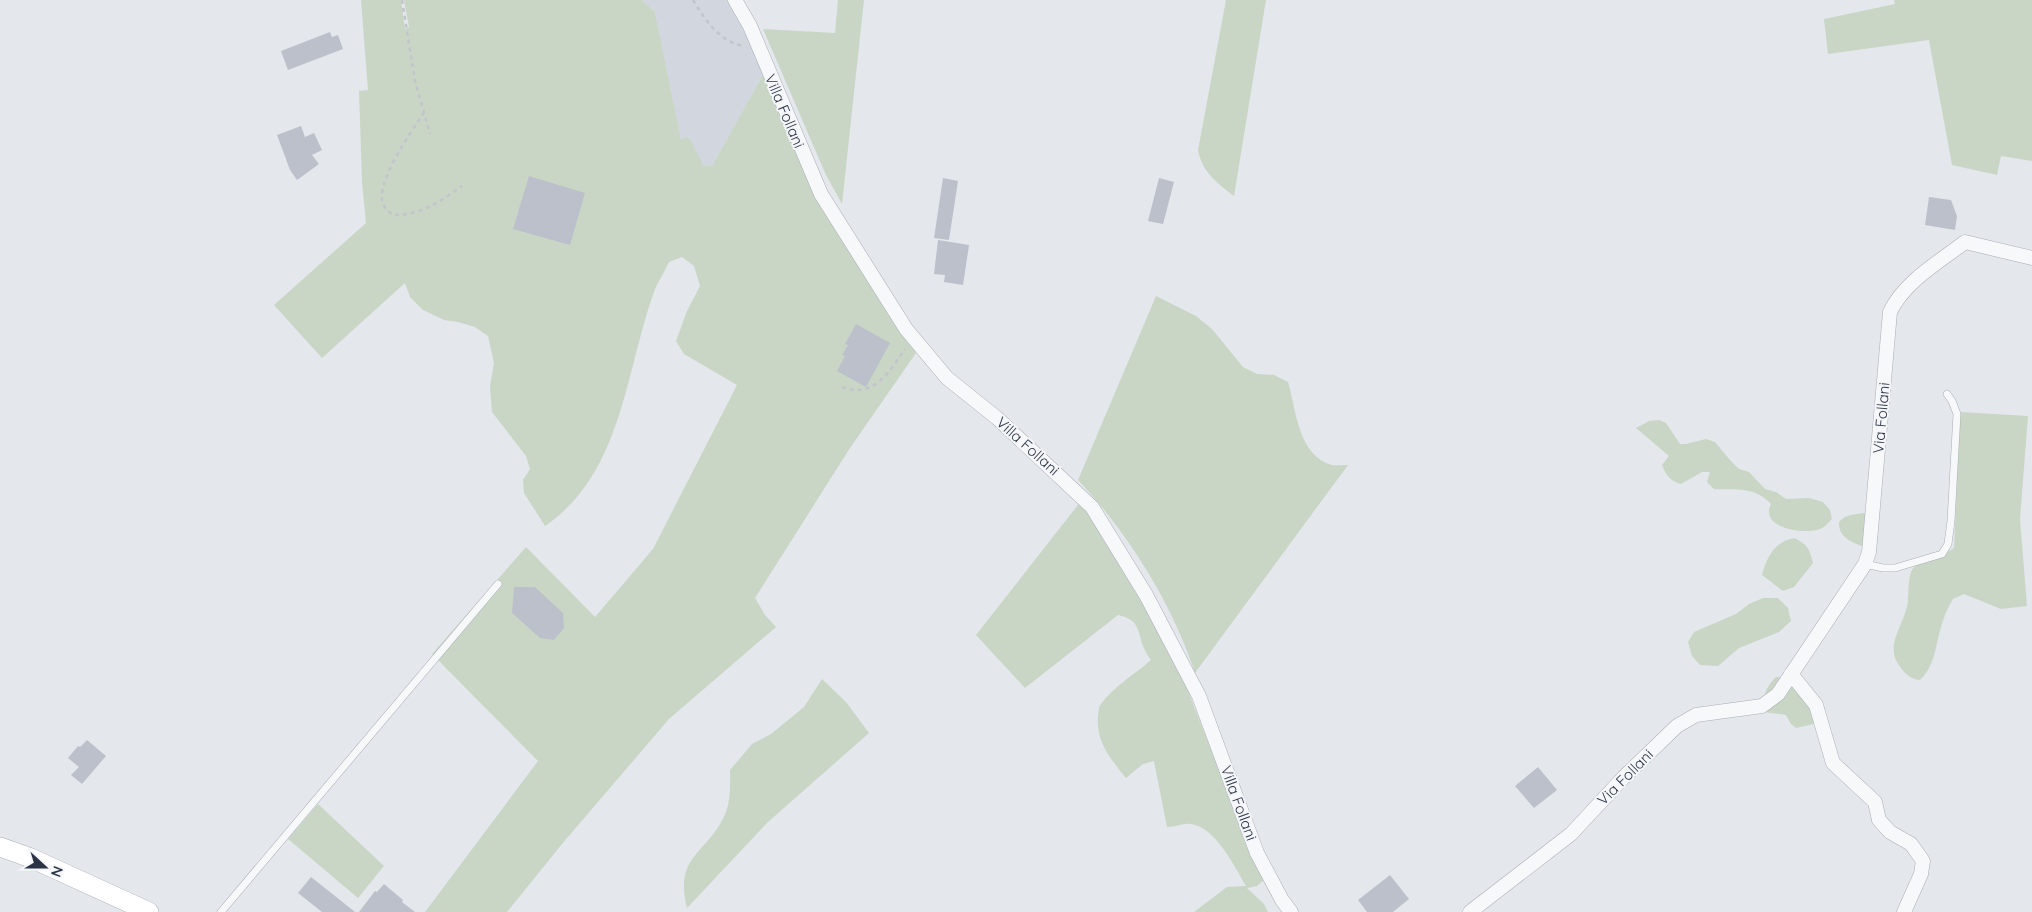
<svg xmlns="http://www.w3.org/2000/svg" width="2032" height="912" font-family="Quicksand,sans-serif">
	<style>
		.built { fill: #d2d6de }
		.green { fill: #c9d6c5 }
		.building { fill: #bbc0ca }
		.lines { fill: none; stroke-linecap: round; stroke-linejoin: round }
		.lane-casing { stroke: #a9aeb7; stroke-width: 8 }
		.street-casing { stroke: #a9aeb7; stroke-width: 15 }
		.secondary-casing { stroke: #a9aeb7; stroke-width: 20 }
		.path { stroke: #c2c5cb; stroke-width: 2.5; stroke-dasharray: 4 4; stroke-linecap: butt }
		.lane { stroke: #f7f8fa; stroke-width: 7 }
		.street { stroke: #f7f8fa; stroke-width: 14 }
		.secondary { stroke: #fff; stroke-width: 19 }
		.labels { text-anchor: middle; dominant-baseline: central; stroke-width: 4; stroke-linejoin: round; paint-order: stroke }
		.street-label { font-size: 15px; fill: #2b3445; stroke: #f4f6f9 }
	</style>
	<rect width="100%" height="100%" fill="#e4e7ec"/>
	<path class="built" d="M642,0H729L764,73L712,166L703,165L700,161L694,147L681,141L655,12Z"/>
	<path class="green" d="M361,0H401L405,29L409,27L404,0H642L655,12L681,140L685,137L690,139L703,165L712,166L764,73L862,266L916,353L850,448L755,598L765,615L776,627L669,719L562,844L507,912H425L538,761L432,654L526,547L595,617L653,549L737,385L684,354L676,341L687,311L700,286L694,266L682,257L669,262C665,271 659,280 655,289C625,371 623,473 545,526L524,493L523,480L530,469L526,456L492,412L490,386L494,363L488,336L475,327L458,322L444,320L423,310L410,297L405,283L322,358L274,305L366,223L362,182L359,91L368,90Z
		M838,0H864L842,204L826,175L763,29L835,33Z
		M1226,0H1266L1234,196C1217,183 1202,172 1198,150Z
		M1894,0H2032V161L2001,156L1997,175L1952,165L1929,40L1828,54L1824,19L1895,4Z
		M1156,296L1196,316L1212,329L1243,367L1257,374L1274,375L1288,382C1296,409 1298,456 1332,465C1337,466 1343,465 1348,465L1195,673C1172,603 1128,533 1078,480Z
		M1960,412L2028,416L2020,519L2027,606L2001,609L1964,594L1953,599C1949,606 1945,613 1943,621C1935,642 1937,664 1920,680C1911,679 1906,675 1901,668C1884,647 1901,630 1907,607C1910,595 1906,575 1915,566C1920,562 1931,560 1937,558C1943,555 1948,551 1954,548Z
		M1659,420L1666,423L1680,444H1686L1706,439L1715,442L1730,460L1739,469L1749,472L1765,489L1776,492L1786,499L1809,498L1823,502L1830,510L1832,519C1828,523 1825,527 1820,529C1804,535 1759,528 1771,504C1753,485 1737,491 1714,489L1707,482L1710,472H1702L1681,484C1671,482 1666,475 1662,465L1669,456L1636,428L1649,421Z
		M1081,501L1154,623L1181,673L1254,860L1264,880L1257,886L1247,888L1264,904L1268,912H1194L1227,887L1246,886C1235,867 1214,825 1190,824C1183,823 1176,827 1167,827L1154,761L1143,764L1126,778C1110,758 1096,742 1098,716C1099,711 1098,708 1101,704C1113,687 1135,674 1151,660C1148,656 1145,651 1143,646C1137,628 1139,620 1118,615L1025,688L976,635Z
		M1866,513L1865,547C1852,543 1838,537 1839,522C1846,514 1855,514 1866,513Z
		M1794,538C1807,544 1810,549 1813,563L1794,587L1783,591L1762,575C1767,557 1774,542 1794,538Z
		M1763,598H1778L1788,608L1791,621L1779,632L1739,648L1718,666L1700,665L1692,656L1688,642L1694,632L1736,614L1749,604Z
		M1776,677L1791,678L1802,682L1818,723L1796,728L1791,724L1786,715L1765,712C1762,697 1765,688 1776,677Z
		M822,679L846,702L869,733L768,822L687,908C673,854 710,853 726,812C731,798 730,784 730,770L752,744L771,734L804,707Z
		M318,804L384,866L358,898L288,839Z"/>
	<path class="building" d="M330,32L332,37L338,35L343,49L288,70L281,51Z
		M301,126L305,137L314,133L322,150L312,155L319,164L297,180L290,170L277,135Z
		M529,176L585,193L570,245L513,229Z
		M943,178L958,181L949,240L934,238Z
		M1159,178L1174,182L1163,224L1148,221Z
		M1929,197L1951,200L1957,216L1955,230L1925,225Z
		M938,240L969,245L963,285L944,282L945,275L934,274Z
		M856,324L890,343L866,387L837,371L845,356L842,355L848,345L845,344Z
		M514,587H535L563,613L564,628L554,640L540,638L512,613Z
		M87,740L106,756L82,784L71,775L79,767L68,758L78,746L80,747Z
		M1538,767L1557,790L1534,808L1515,786Z
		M1390,875L1409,899L1393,912H1367L1358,900Z
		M311,877L335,896L355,912H322L298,893Z
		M384,884L403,900L402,902L415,912H359L375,891L377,892Z"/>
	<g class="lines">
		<g class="lane-casing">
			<path id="lane" d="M1865,564L1883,568H1895L1942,554L1948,544L1951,521L1957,414L1952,401L1947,394
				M221,912L498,584"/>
		</g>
		<g class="street-casing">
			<path id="street" d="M735,0L750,26L821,194L906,329L947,378L997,418L1092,507L1146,595L1199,696L1257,853L1282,900L1291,912
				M1791,674L1816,705L1833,763L1875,802L1879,820L1890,832L1911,844L1923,861L1921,874L1904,912
				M1470,912L1571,834L1624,777L1677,726L1696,715L1762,706L1778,694L1865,564L1869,552L1890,312C1904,282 1939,262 1965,242L2032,258"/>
		</g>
		<g class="secondary-casing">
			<path id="secondary" d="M0,847L31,858L149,912"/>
		</g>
		<path class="path" d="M402,0L415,81L430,134
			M693,0C705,20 719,41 743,46
			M424,112C413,130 372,186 384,206C386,209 390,212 392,215C423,215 437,203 462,186
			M842,387C874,399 889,372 905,349"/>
		<use href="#lane" class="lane"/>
		<use href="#street" class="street"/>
		<use href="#secondary" class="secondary"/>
	</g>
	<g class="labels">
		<g class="street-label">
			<text transform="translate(785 111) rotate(67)">Villa Follani</text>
			<text transform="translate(1881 418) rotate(-85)">Via Follani</text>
			<text transform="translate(1028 446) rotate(42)">Villa Follani</text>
			<text transform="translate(1625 777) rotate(-45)">Via Follani</text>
			<text transform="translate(1239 803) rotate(70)">Villa Follani</text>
		</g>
	</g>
	<g transform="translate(45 867) rotate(111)" stroke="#f4f6f9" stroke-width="4" paint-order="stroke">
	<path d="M0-4L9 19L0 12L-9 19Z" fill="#2b3445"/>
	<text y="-8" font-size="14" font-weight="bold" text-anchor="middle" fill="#2b3445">N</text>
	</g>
</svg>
